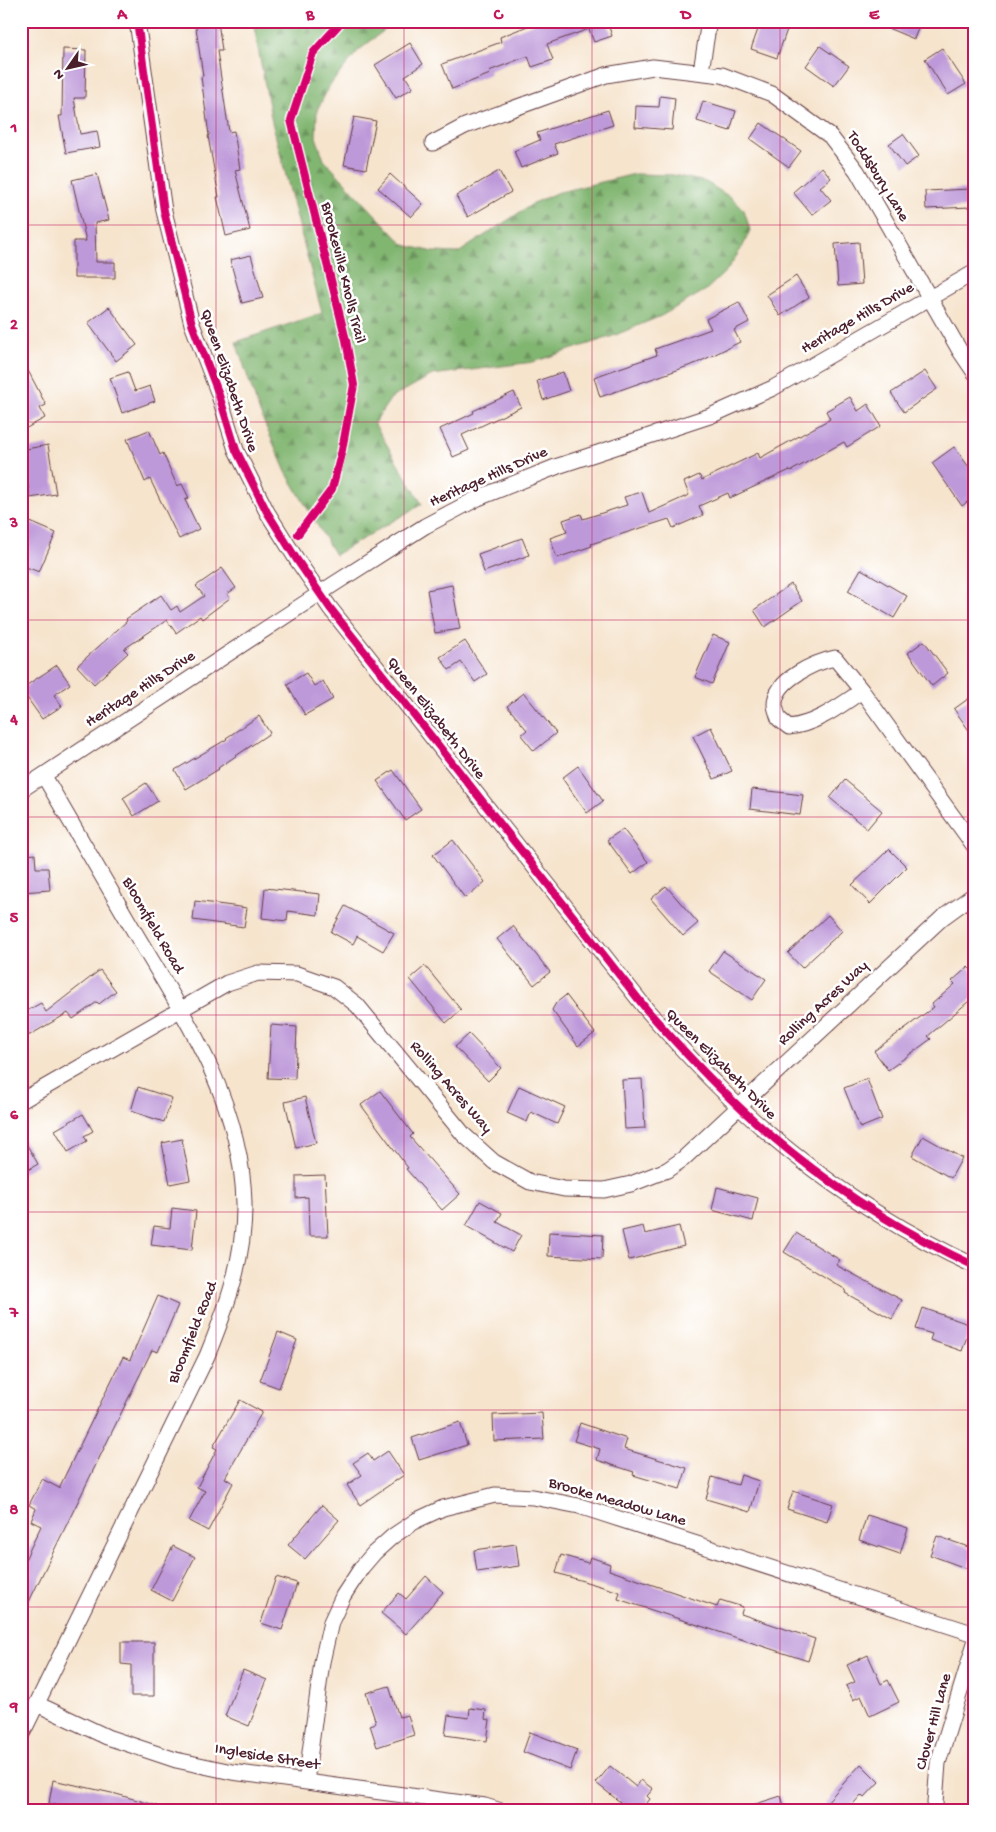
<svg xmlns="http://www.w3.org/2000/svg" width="996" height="1832" font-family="'Gochi Hand',sans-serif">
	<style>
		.forest { fill: url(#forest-firs); stroke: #666a4e }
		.building { fill: #be99d9 }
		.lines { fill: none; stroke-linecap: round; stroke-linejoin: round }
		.street-casing { stroke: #643d43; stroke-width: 17 }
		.street { stroke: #fff; stroke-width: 15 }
		.cycleway-casing { stroke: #fff; stroke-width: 11 }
		.cycleway { stroke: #d6006c; stroke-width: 8 }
		.grid { fill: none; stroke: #c2185b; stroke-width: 1; stroke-opacity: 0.55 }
		.labels { text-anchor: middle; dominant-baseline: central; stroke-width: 5; stroke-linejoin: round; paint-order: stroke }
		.street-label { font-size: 16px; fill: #4a1f2b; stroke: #fff }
		.neatline { fill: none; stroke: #c2185b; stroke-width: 2 }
		.grid-label { font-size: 16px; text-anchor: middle; font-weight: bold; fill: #c2185b }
	</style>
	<defs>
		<pattern id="forest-firs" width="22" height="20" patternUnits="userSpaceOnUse" patternTransform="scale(1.25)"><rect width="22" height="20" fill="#81b671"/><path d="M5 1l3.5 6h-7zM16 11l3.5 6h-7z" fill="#6c935d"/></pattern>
	</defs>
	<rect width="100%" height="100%" fill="#fff"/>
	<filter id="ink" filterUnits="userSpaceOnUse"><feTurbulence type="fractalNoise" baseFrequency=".02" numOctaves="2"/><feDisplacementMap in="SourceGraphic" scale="10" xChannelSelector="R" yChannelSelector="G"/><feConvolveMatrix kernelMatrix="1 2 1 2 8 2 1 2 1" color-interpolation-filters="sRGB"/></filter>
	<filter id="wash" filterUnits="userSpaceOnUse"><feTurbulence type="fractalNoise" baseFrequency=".0096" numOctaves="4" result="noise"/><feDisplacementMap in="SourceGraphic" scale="20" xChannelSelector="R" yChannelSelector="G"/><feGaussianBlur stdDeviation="1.12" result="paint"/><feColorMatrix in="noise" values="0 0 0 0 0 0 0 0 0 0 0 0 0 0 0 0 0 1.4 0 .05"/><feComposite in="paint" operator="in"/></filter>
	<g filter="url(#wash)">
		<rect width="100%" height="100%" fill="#f6e4cd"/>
		<path class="forest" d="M253,21H403L387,28L358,51L330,85L317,110L316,137L324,160L404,245L434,252L458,253L534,203L556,193L635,174L673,175L706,182L733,199L744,210L750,230L743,246L727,270L706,290L661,316L613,336L533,362L432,375L391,398L374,423L422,504L335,555L286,472L260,413L236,342L322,313L272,122Z"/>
		<g id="blocks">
			<path class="building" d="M195,21H218L222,51H217L229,132L234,131L240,169L235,170L250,230L226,236L217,197H219L208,136L209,135L201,77L203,76Z
				M540,21H607L612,36L594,42L589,29L547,44L553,60L532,67L528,56L489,71L490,74L452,89L442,64L501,42L500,37Z
				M761,21H790L777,58L751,49Z
				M871,21H921L914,39Z
				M410,43L423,64L405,76L413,88L396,98L375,65Z
				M820,46L849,66L834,86L806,66Z
				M942,48L966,84L948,95L925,59Z
				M63,49L86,50L85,98H74L80,134L97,131L100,147L66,153L59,116H62Z
				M660,96L675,98L672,130L635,127L636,106L659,107Z
				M703,101L736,111L730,131L697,121Z
				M608,110L613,125L554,144L558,153L521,168L514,151L540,140L537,133Z
				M354,117L376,121L366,169L344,165Z
				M761,123L801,151L789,167L750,139Z
				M903,134L919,156L905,166L889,144Z
				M822,167L831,178L820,187L831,200L812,215L793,192Z
				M499,171L511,192L468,217L456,196Z
				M97,174L109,220L95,223L96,262H115V278H74V241H86L72,180Z
				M390,174L423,204L411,217L378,188Z
				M971,189V207L926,209L925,191Z
				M859,242L862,284L838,286L835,244Z
				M251,255L263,298L242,303L230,260Z
				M796,276L809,297L780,316L767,295Z
				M739,302L749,322L734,330L740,342L697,363L600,397L594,377L657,355L655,349L711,329L706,319Z
				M109,307L137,345L116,361L88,323Z
				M21,357L46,405L40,408L45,418L21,431Z
				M925,371L937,389L904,412L891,393Z
				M128,372L135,391L150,386L155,401L122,413L110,378Z
				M563,372L569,391L543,400L537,381Z
				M514,392L521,407L462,435L469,450L453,457L440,429L474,413L473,411Z
				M850,397L858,411L868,404L881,426L847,447L844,442L791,471L790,470L730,498L728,493L699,506L703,515L673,528L669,519L591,544L592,546L557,558L550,538L567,532L563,520L581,514L583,519L627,505L624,497L642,492L649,513L689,495L684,482L699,475L702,480L758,453L760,458L830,419L826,411Z
				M149,430L160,455L163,453L177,486L182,484L189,498L185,500L199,529L179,539L150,479L145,482L127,439Z
				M48,445L56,494L30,498L25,467L21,468V450Z
				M954,447L975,475V496L962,506L932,463Z
				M21,518L56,533L39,572L21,565Z
				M522,538L529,555L484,572L478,554Z
				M222,568L236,588L227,594L230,598L202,619L200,616L176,633L167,620L124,649L128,653L94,684L77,666L127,621L126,619L161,595L171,610L177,606L180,612L204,596L196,586Z
				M861,569L907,596L894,618L848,591Z
				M791,584L802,601L765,627L754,610Z
				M452,585L460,629L435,633L427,590Z
				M713,635L730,642L712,684L695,677Z
				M465,641L487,674L475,682L461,662L449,670L440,657Z
				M924,641L948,673L932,686L908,653Z
				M57,665L70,684L54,695L62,706L42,719L21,689Z
				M306,673L314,686L323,681L333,699L305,715L287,684Z
				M524,693L556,733L534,751L521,735L527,730L507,706Z
				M975,694V739L954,709Z
				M259,716L270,733L218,768L219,769L186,789L175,770L227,739L226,738Z
				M711,727L732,771L714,779L693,736Z
				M578,766L603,801L587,813L562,778Z
				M393,770L421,809L405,820L377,781Z
				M845,780L882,811L867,829L830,798Z
				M146,783L158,801L134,816L123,798Z
				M752,789L803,795L800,815L750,809Z
				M623,829L648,862L632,874L607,840Z
				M453,840L485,882L465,898L433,855Z
				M889,849L907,867L870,904L852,885Z
				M35,854L36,868H48L50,890L21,892V856Z
				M666,886L698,923L683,936L651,899Z
				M265,888L320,894L318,915L288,911L287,921L262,918Z
				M195,901L247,908L244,927L193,920Z
				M345,906L394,933L383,951L357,936L353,944L331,932Z
				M828,915L842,931L802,968L788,953Z
				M513,926L550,972L534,985L497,939Z
				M723,951L766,979L752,1000L709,971Z
				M425,966L461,1010L446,1023L410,979Z
				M968,967L975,974V996L928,1036L931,1039L888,1070L874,1051L934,1007L932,1004L955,984L952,981Z
				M100,970L116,991L99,1004L97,1002L73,1019L68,1013L21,1040V1014L41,1003L46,1012Z
				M566,995L595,1033L578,1046L552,1010L556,1003Z
				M271,1025L297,1027L295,1079L268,1078Z
				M469,1034L501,1068L488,1081L455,1047Z
				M642,1079L645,1128L625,1129L622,1080Z
				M867,1079L882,1119L860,1128L844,1088Z
				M519,1086L565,1107L557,1124L531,1112L527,1122L507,1113Z
				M138,1087L172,1098L164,1122L131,1111Z
				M380,1091L413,1134L410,1137L460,1194L442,1210L406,1169L408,1168L361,1105Z
				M305,1097L316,1143L296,1148L285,1102Z
				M83,1114L93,1131L84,1136L87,1141L68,1152L55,1130Z
				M21,1135L38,1164L21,1174Z
				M923,1136L962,1158L951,1178L912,1156Z
				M182,1139L190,1180L170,1184L162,1143Z
				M325,1175L328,1236H309L308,1197L296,1198V1176Z
				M717,1187L758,1198L753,1221L712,1210Z
				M480,1201L502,1213L497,1222L521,1235L512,1252L466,1226Z
				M172,1208L196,1211L192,1250L151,1245L154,1226L170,1228Z
				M643,1226L645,1234L679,1226L684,1246L629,1260L622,1231Z
				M549,1232L603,1235L602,1259L548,1256Z
				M796,1233L840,1260L836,1265L902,1300L892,1319L845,1293L846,1290L784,1252Z
				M158,1296L178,1305L158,1352L152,1350L21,1618V1568L41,1526L31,1521L36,1509L29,1505L42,1479L59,1488L123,1357L130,1360Z
				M923,1308L971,1325L962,1351L930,1340L932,1334L916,1329Z
				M278,1332L297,1340L279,1388L260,1381Z
				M240,1400L262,1412L225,1478L233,1483L208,1531L189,1521L205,1491L197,1487L217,1449L213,1447Z
				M542,1413L544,1439L494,1441L493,1415Z
				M460,1422L467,1445L419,1460L412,1438Z
				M580,1423L627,1439L624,1449L687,1468L680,1489L633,1475L634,1472L597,1460L600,1449L574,1441Z
				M388,1451L404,1475L360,1505L347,1485L362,1475L353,1463L368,1453L373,1461Z
				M741,1475L759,1481L750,1512L706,1499L712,1477L738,1485Z
				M793,1491L833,1504L827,1522L787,1509Z
				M322,1505L339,1520L305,1559L288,1545Z
				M867,1515L908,1528L900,1554L859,1540Z
				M937,1536L974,1549L968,1569L930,1555Z
				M516,1544L519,1566L477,1572L474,1550Z
				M173,1546L195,1557L172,1601L151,1590Z
				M561,1555L588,1563L590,1557L610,1564L609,1570L717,1607L720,1600L743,1607L741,1614L815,1639L808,1661L618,1599L620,1592L556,1573Z
				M426,1576L443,1592L406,1634L381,1613L399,1593L406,1599Z
				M276,1577L297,1583L282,1630L261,1623Z
				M121,1642H154V1696H131V1665L121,1664Z
				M868,1655L881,1684L888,1680L899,1702L870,1716L861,1696L853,1700L846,1686L855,1682L847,1665Z
				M243,1670L267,1680L249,1726L225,1716Z
				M389,1686L399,1717L408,1715L414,1735L377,1747L370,1725L376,1723L366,1693Z
				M470,1708L486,1710L485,1719L490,1720L487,1741L445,1735L448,1715L469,1718Z
				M530,1732L577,1750L570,1770L523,1752Z
				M861,1764L879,1782L864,1798L861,1795L847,1811H834L826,1803Z
				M610,1766L636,1787L641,1780L653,1789L647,1796L650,1799L641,1811H625L617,1805L620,1802L596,1783Z
				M53,1780L116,1794L158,1806L157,1811H83L49,1803Z
				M781,1796L786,1811H743V1808Z"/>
		</g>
	</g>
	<g filter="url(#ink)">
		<use href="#blocks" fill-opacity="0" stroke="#643d43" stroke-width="1"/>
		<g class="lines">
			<g class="street-casing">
				<path id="street" d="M137,21L164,211L192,324L218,392L236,450L267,512L297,560L330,608L647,1010C692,1061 738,1110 791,1152C847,1197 910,1236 975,1266
					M701,71L709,21
					M433,143L465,126L606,75L653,67L722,75L772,94L830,136L857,171L960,351L975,373
					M862,691C839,706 817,724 789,727L779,719C778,715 775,709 775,704C775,680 815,662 835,658L862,691L975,847
					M21,790L334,584L425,526L478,498L558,466L710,416L773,388L975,272
					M21,1101L227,983L258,973L297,974L334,987L357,1005L464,1135L494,1162L530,1182L564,1189L604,1190L631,1184L667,1170L683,1159L942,918L975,894
					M37,1704L107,1737L176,1760L232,1772L485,1806L501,1811
					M21,1736L207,1356C227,1307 245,1257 244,1203C242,1103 186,1018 137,936C106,882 75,829 44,776
					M306,1782L322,1662L331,1622L343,1596L362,1567L374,1553L393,1536L417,1520L443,1508L495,1495L533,1497L579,1506L975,1634
					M936,1811L935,1803L938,1763L975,1643"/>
			</g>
			<use href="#street" class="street"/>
			<g class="cycleway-casing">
				<path id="cycleway" d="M137,21L164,211L192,324L218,392L236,450L267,512L297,560L330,608L647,1010C692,1061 738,1110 791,1152C847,1197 910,1236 975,1266
					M298,534L332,489L342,450L354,385L346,340L291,120L313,53L342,21"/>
			</g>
			<use href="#cycleway" class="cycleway"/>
		</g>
	</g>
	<path class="grid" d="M216,21V1811M404,21V1811M592,21V1811M780,21V1811M21,225H975M21,422H975M21,620H975M21,817H975M21,1015H975M21,1212H975M21,1410H975M21,1607H975"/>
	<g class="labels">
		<g class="street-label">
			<text transform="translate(877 177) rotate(58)">Toddsbury Lane</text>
			<text transform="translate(342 273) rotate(76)">Brookeville Knolls Trail</text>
			<text transform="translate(858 319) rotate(-30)">Heritage Hills Drive</text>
			<text transform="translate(228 381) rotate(71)">Queen Elizabeth Drive</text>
			<text transform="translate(489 478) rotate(-24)">Heritage Hills Drive</text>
			<text transform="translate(141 690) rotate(-33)">Heritage Hills Drive</text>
			<text transform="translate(435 719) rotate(52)">Queen Elizabeth Drive</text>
			<text transform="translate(152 926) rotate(60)">Bloomfield Road</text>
			<text transform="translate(824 1004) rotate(-43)">Rolling Acres Way</text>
			<text transform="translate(720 1065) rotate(45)">Queen Elizabeth Drive</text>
			<text transform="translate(450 1088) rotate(49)">Rolling Acres Way</text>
			<text transform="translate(194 1333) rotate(-68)">Bloomfield Road</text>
			<text transform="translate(617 1503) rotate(16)">Brooke Meadow Lane</text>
			<text transform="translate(935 1722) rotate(-75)">Clover Hill Lane</text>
			<text transform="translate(267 1758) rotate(9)">Ingleside Street</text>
		</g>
	</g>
	<rect width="996" height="1832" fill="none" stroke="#fff" stroke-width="55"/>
	<g transform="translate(68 68) rotate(236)" stroke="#ffffff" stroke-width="4" paint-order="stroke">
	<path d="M0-4L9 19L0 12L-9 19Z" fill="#4a1f2b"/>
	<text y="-8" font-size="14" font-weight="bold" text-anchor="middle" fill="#4a1f2b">N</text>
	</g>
	<rect x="28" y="28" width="940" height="1776" class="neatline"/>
	<g class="grid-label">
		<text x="122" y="19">A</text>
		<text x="310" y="19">B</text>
		<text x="498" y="19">C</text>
		<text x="686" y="19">D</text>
		<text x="874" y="19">E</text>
		<text x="14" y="132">1</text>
		<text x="14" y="329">2</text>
		<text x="14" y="527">3</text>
		<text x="14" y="724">4</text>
		<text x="14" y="922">5</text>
		<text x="14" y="1119">6</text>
		<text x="14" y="1317">7</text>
		<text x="14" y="1514">8</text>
		<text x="14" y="1711">9</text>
	</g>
</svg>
